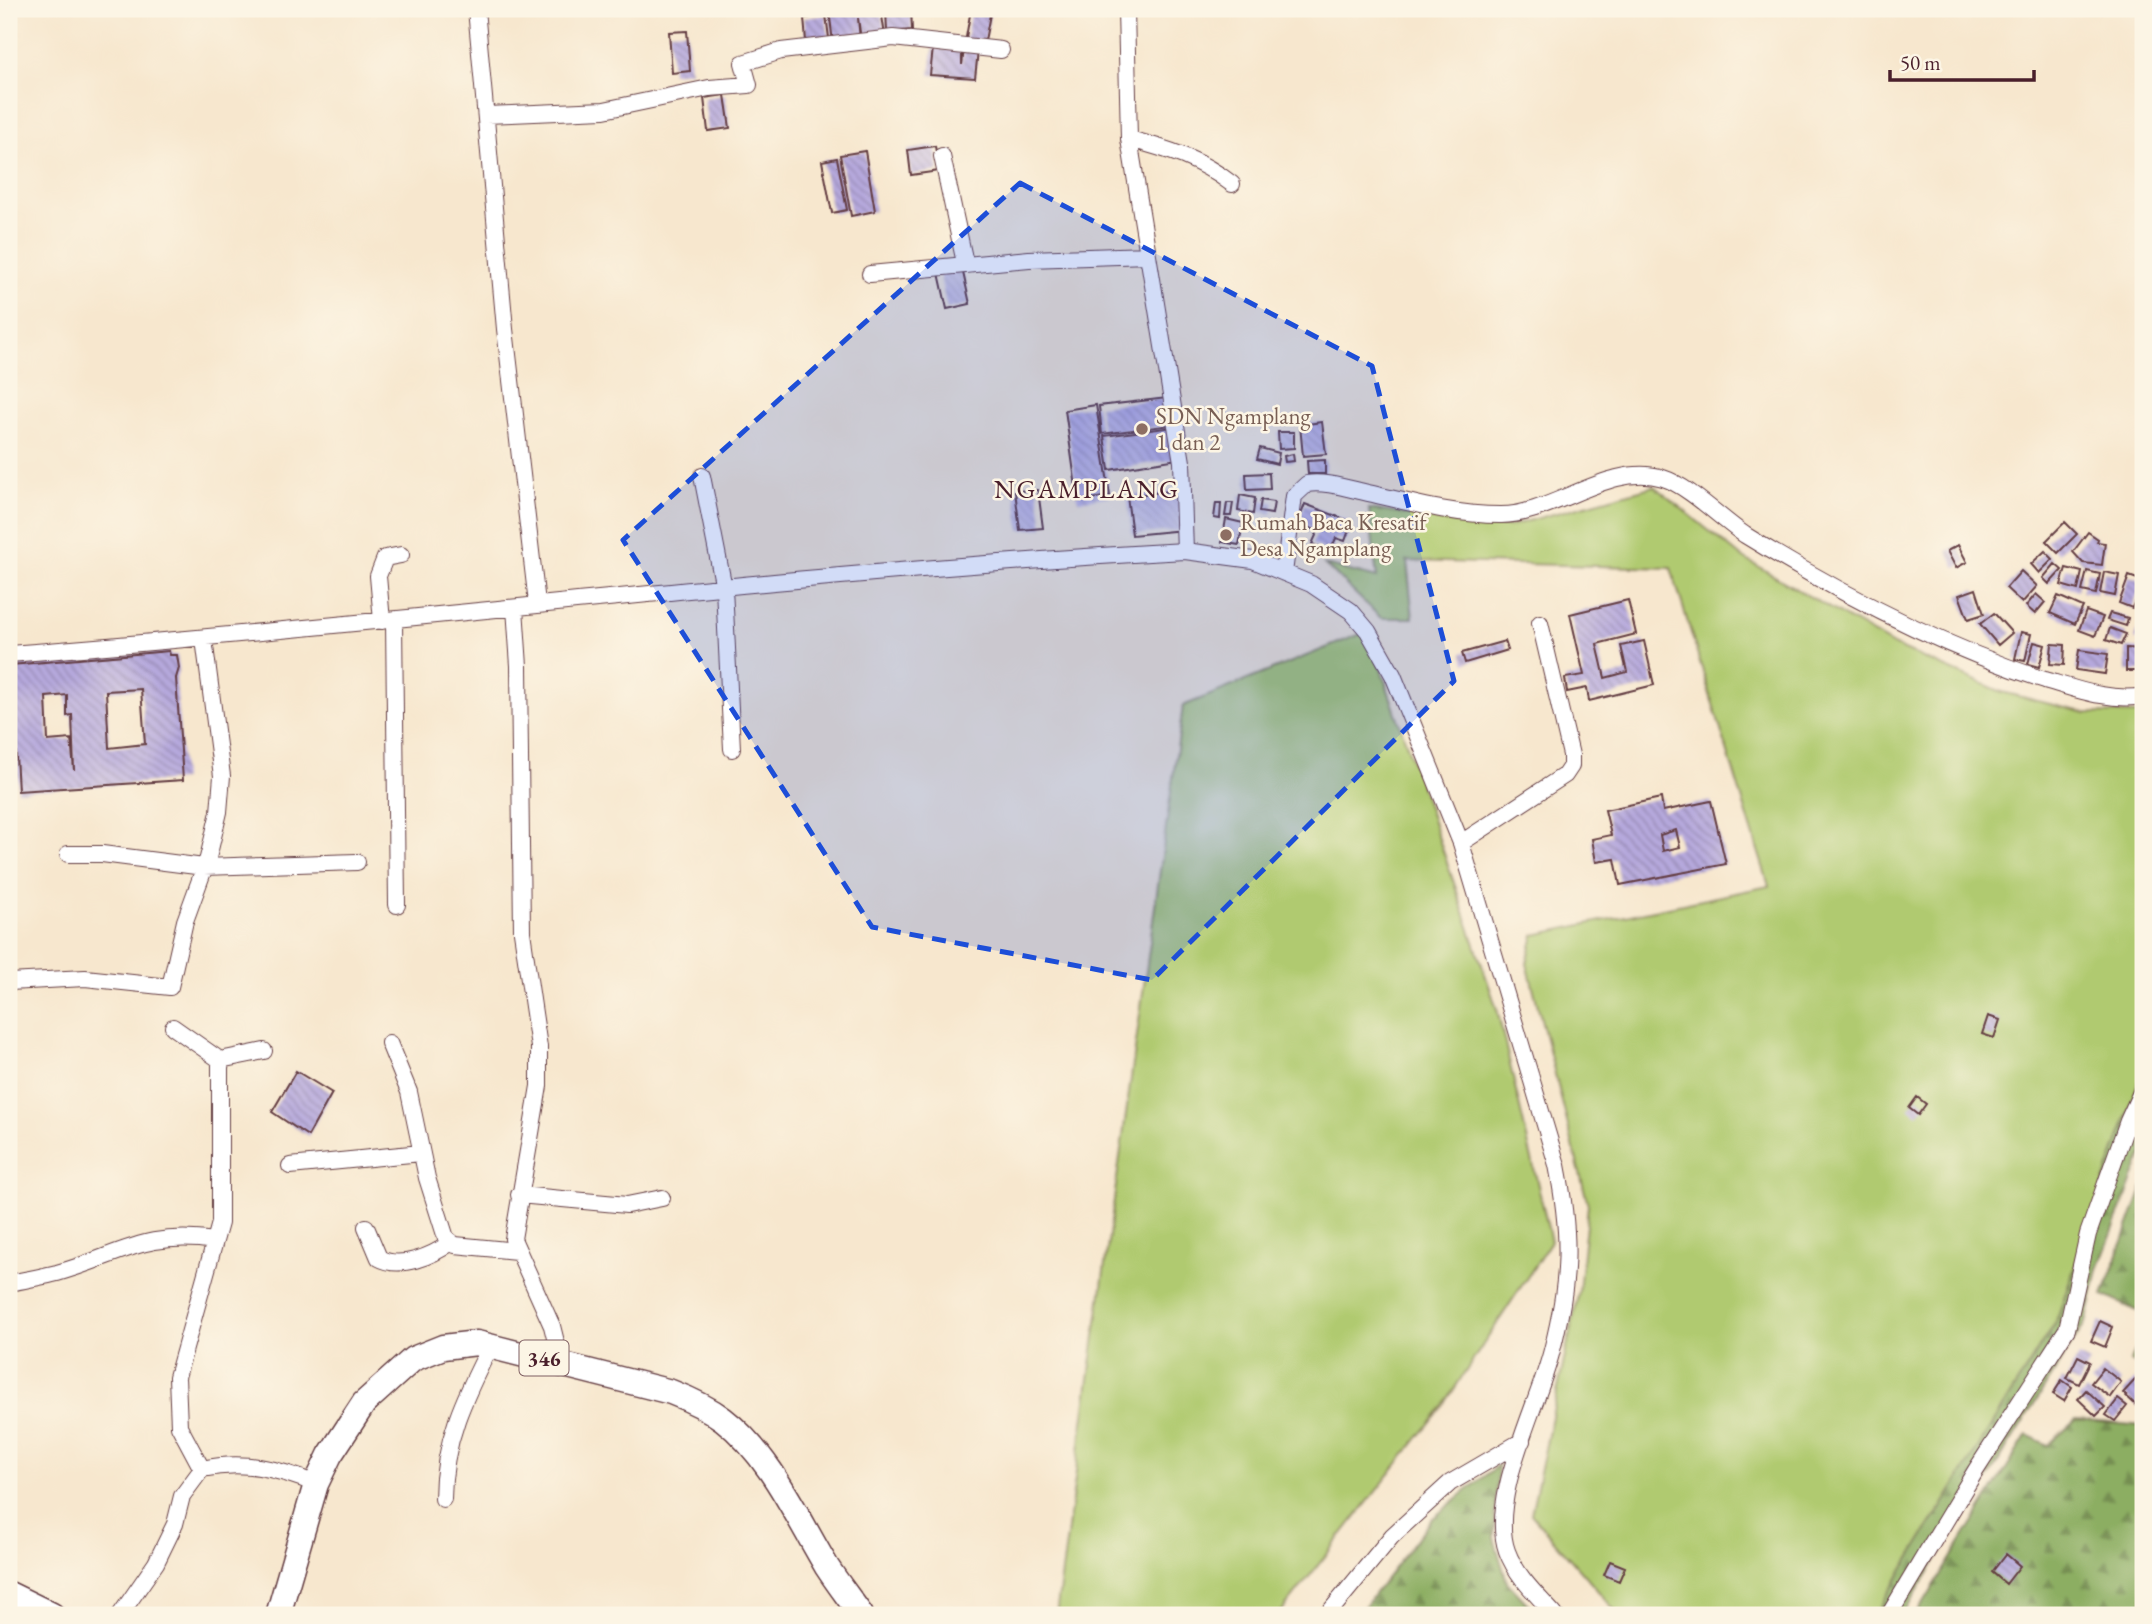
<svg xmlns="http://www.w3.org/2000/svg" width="2152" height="1624" font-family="'EB Garamond',serif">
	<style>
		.grass { fill: #b0ca70; stroke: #7d744e; stroke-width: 2 }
		.forest { fill: url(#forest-firs); stroke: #6b6646; stroke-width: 2 }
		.building { fill: url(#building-back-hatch); fill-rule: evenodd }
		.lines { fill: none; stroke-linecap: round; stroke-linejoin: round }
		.minor-casing { stroke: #643d43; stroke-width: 18 }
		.primary-casing { stroke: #643d43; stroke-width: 27 }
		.minor { stroke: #fff; stroke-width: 16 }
		.primary { stroke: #fff; stroke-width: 24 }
		.marked { fill: #1d4ed8; fill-opacity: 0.2; stroke: #1d4ed8; stroke-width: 5; stroke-dasharray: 14 9; stroke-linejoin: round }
		.education-dot { fill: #8d6e63; stroke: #fcf5e5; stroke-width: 2.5 }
		.labels { text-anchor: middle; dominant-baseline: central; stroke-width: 5; stroke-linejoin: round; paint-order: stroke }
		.shield { fill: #fcf5e5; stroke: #7f5f63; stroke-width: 2 }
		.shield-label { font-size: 21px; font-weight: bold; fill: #4a1f2b }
		.education-label { font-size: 23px; fill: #785e54; stroke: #fcf5e5; text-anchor: start }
		.quarter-label { font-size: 26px; letter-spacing: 2px; fill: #4a1f2b; stroke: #fcf5e5 }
	</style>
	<defs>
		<pattern id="forest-firs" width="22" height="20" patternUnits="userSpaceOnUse" patternTransform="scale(1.75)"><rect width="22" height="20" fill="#8cae62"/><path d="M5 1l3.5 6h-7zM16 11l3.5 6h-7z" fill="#748d51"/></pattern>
		<pattern id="building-back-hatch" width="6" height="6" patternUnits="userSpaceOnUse" patternTransform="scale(1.75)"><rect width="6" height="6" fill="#b6a9dd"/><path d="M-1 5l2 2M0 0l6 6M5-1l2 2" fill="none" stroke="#9689b3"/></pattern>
	</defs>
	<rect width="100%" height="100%" fill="#fcf5e5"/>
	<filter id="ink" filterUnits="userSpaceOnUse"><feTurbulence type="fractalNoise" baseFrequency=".0143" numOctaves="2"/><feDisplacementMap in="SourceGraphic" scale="14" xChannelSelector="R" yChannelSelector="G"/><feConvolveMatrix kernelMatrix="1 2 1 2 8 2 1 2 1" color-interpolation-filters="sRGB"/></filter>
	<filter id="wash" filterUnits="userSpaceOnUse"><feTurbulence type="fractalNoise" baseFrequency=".00686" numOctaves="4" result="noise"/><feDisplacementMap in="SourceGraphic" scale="28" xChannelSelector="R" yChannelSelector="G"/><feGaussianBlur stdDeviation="1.57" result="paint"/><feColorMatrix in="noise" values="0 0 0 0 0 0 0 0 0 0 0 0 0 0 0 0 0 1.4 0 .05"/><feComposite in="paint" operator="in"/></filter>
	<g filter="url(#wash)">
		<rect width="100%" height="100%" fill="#f7e7ce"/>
		<path class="grass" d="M1654,486L1740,556L1895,646L2002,692L2086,713L2143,714V1069L2057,1319L1877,1615H1619L1531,1514L1579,1291L1588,1205L1527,963L1534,935L1769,886L1671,568L1407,561L1413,618H1381L1325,565L1377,578L1369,509L1479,526H1510Z
			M1368,631L1497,1009L1551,1241L1443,1406L1279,1615H1056L1183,706Z"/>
		<path class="forest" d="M2143,1069V1154L2098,1269L2087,1320L1902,1615H1875L2057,1319Z
			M2143,1187V1314L2103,1295Z
			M2143,1336V1367L2130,1361Z
			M2076,1420L2143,1426V1615H1916L2027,1435L2048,1445Z
			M1498,1465L1494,1538L1507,1582L1538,1615H1358L1432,1519Z"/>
		<g id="blocks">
			<path class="building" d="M829,9H881L885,36L861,40L858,18L860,40L833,43Z
				M886,9H911L912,30L887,32Z
				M971,9H991L984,46L965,43Z
				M826,15L829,38L806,41L804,18Z
				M687,31L690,71L672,73L669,32Z
				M933,48L962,51V65L964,49L978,51L975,78L930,75Z
				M725,95L730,128L708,131L704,98Z
				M935,146L939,171L911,175L908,150Z
				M865,151L875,211L851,216L840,155Z
				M837,158L847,210L832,213L822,161Z
				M962,268L970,304L947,309L939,273Z
				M1167,398L1172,425L1102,434L1099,406Z
				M1096,405L1110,496L1078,501L1065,410Z
				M1322,422L1326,454L1303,456L1300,425Z
				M1173,427L1178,459L1109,470L1104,436Z
				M1278,432H1294V448L1279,449Z
				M1260,448L1279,453L1277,464L1257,459Z
				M1293,454L1294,461L1285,462L1284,456Z
				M1325,460V474H1308L1307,461Z
				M1269,473L1270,489L1247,490L1246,474Z
				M1038,490L1043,528L1020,530L1015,491Z
				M1179,490L1183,530L1132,535L1127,496Z
				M1240,495L1255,498L1253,514L1238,511Z
				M1261,500L1274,502L1272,514L1259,512Z
				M1216,503H1221L1220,519L1214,518Z
				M1227,503H1233L1231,516H1225Z
				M1305,504L1352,522L1345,541L1336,538L1330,552L1312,544L1318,531L1298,523Z
				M1226,519L1243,523L1239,545L1222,542Z
				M2065,522L2077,534L2058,553L2046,541Z
				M2088,532L2098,539L2097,542L2105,543L2102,565L2083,563L2073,552Z
				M1958,545L1967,562L1956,568L1947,551Z
				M2045,551L2053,559L2039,573L2031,564Z
				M2055,564L2062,570L2049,584L2043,578Z
				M2066,568L2082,572L2078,590L2061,585Z
				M2021,571L2037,586L2022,603L2006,588Z
				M2087,571L2100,574L2096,594L2082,591Z
				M2104,572L2119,575L2115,596L2100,593Z
				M2129,576L2143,581L2132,608L2119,603Z
				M1976,589L1984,614L1968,619L1959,595Z
				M2036,594L2045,602L2035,614L2026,606Z
				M2058,596L2083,607L2075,624L2050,613Z
				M1628,600L1636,634L1597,644L1605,678L1627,672L1621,646L1644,641L1654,685L1589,701L1587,688L1567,692L1565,678L1584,675L1570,614Z
				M2086,611L2103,617L2095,636L2079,630Z
				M1994,613L2012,633L1998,645L1980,624Z
				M2110,613L2128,618L2126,626L2107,620Z
				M2143,617V641L2135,639Z
				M2110,628L2126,634L2121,645L2106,640Z
				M2021,632L2031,634L2025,661L2015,659Z
				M1505,641L1508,650L1465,663L1462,653Z
				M2034,642L2045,645L2039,667L2028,664Z
				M2052,644L2065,645L2064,665L2050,664Z
				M2126,648L2143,649V671H2126Z
				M2079,650L2108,654L2105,674L2076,670Z
				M169,651L170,655H177L179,668L176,678L183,780L18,791L11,665ZM141,689L145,744L109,748L106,691ZM67,695V716L72,715L74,770L71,739L48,741L46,697Z
				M1661,798L1663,811L1711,801L1726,864L1620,885L1615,859L1596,862L1592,839L1611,835L1605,810ZM1676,830L1680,847L1663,851L1660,835Z
				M1988,1016L2000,1020L1994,1038L1982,1034Z
				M296,1071L332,1093L308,1136L272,1112Z
				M1917,1097L1926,1104L1918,1115L1909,1108Z
				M2100,1321L2113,1327L2105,1347L2091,1341Z
				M2078,1356L2090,1362L2079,1384L2067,1378Z
				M2103,1368L2121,1382L2110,1397L2091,1383Z
				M2062,1380L2072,1387L2064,1401L2053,1394Z
				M2135,1380L2143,1387V1401L2138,1407L2123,1393Z
				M2086,1390L2105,1407L2096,1416L2078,1399Z
				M2118,1399L2127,1406L2115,1421L2106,1415Z
				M2006,1554L2020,1566L2006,1584L1992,1572Z
				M1610,1561L1625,1567L1619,1581L1604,1575Z"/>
		</g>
	</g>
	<g filter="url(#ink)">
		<use href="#blocks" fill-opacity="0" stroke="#643d43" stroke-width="2"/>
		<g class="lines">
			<g class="minor-casing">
				<path id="minor" d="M476,9L505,329L537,603
					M1126,9L1129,139L1182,462L1185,551L1253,560L1311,584L1351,611L1368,631L1393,675L1461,843L1557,1165C1571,1236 1570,1280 1552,1350C1539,1404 1488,1498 1507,1551C1516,1576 1538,1596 1555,1615
					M486,115L604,110L709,88L749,85L743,63L781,51L893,38L1001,50
					M1129,139C1168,149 1200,159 1232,184
					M942,156L965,263
					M870,274L1029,259L1148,255
					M702,476L724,588L732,749
					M1284,573L1294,496L1307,484C1324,481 1346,488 1364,492C1408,502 1454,515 1500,515C1552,516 1610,461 1663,478C1689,486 1721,519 1745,535C1839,593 1940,646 2045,680C2076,689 2111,702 2143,696
					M515,608L519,666L522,932L539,1047V1086L513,1239L552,1326L561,1362
					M394,620L397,905
					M382,621L378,576L385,558L401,555
					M9,654C401,624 792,572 1185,551
					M1461,843L1565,775L1571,766V755L1540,623
					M68,854H102L204,867L357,862
					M9,982L85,978L170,987L185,921L208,858L219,812L222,776L204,639
					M173,1027L220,1060
					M389,1043L409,1092L427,1178L446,1238L455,1245L517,1251
					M290,1166L421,1153
					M519,1195L627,1205L662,1198
					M366,1227L379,1258C400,1270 432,1256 450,1243
					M9,1283C25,1280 41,1277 57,1273C119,1256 145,1230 215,1241
					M202,1469L179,1426L177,1377L220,1223V1060L264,1051
					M443,1499C443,1441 465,1396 491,1345
					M120,1615L156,1563L175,1524L182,1496L202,1469C243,1460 277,1468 316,1484
					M1327,1615L1392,1536L1450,1483L1522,1441
					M1889,1615L1976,1470L2067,1329L2088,1234L2128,1121L2143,1088"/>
			</g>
			<g class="primary-casing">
				<path id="primary" d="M9,1594L52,1615
					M278,1615L316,1484L330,1455L364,1403L413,1359L443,1347L477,1343L671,1392C689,1399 707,1407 723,1419C770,1455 797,1517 827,1567C838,1584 850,1599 861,1615"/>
			</g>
			<use href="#minor" class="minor"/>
			<use href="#primary" class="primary"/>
		</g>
	</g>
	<path class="marked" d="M1020,183L1372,366L1454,681L1152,980L872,927L623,540Z"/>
	<g class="education-dot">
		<circle cx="1142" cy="429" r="7"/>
		<circle cx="1226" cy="535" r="7"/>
	</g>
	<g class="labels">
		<rect class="shield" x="519.5" y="1340.5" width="49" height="35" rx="5"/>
		<g class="shield-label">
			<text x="544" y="1358">346</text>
		</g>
		<g class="education-label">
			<text x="1156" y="416">SDN Ngamplang<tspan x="1156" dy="26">1 dan 2</tspan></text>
			<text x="1240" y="522">Rumah Baca Kresatif<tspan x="1240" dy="26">Desa Ngamplang</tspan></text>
		</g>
		<g class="quarter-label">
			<text x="1087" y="489">NGAMPLANG</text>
		</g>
	</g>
	<rect width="2152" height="1624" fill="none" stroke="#fcf5e5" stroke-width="35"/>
	<path d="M1890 70v10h144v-10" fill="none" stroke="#4a1f2b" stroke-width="3.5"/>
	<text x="1900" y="70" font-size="21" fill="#4a1f2b" stroke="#fcf5e5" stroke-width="5" paint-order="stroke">50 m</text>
</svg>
